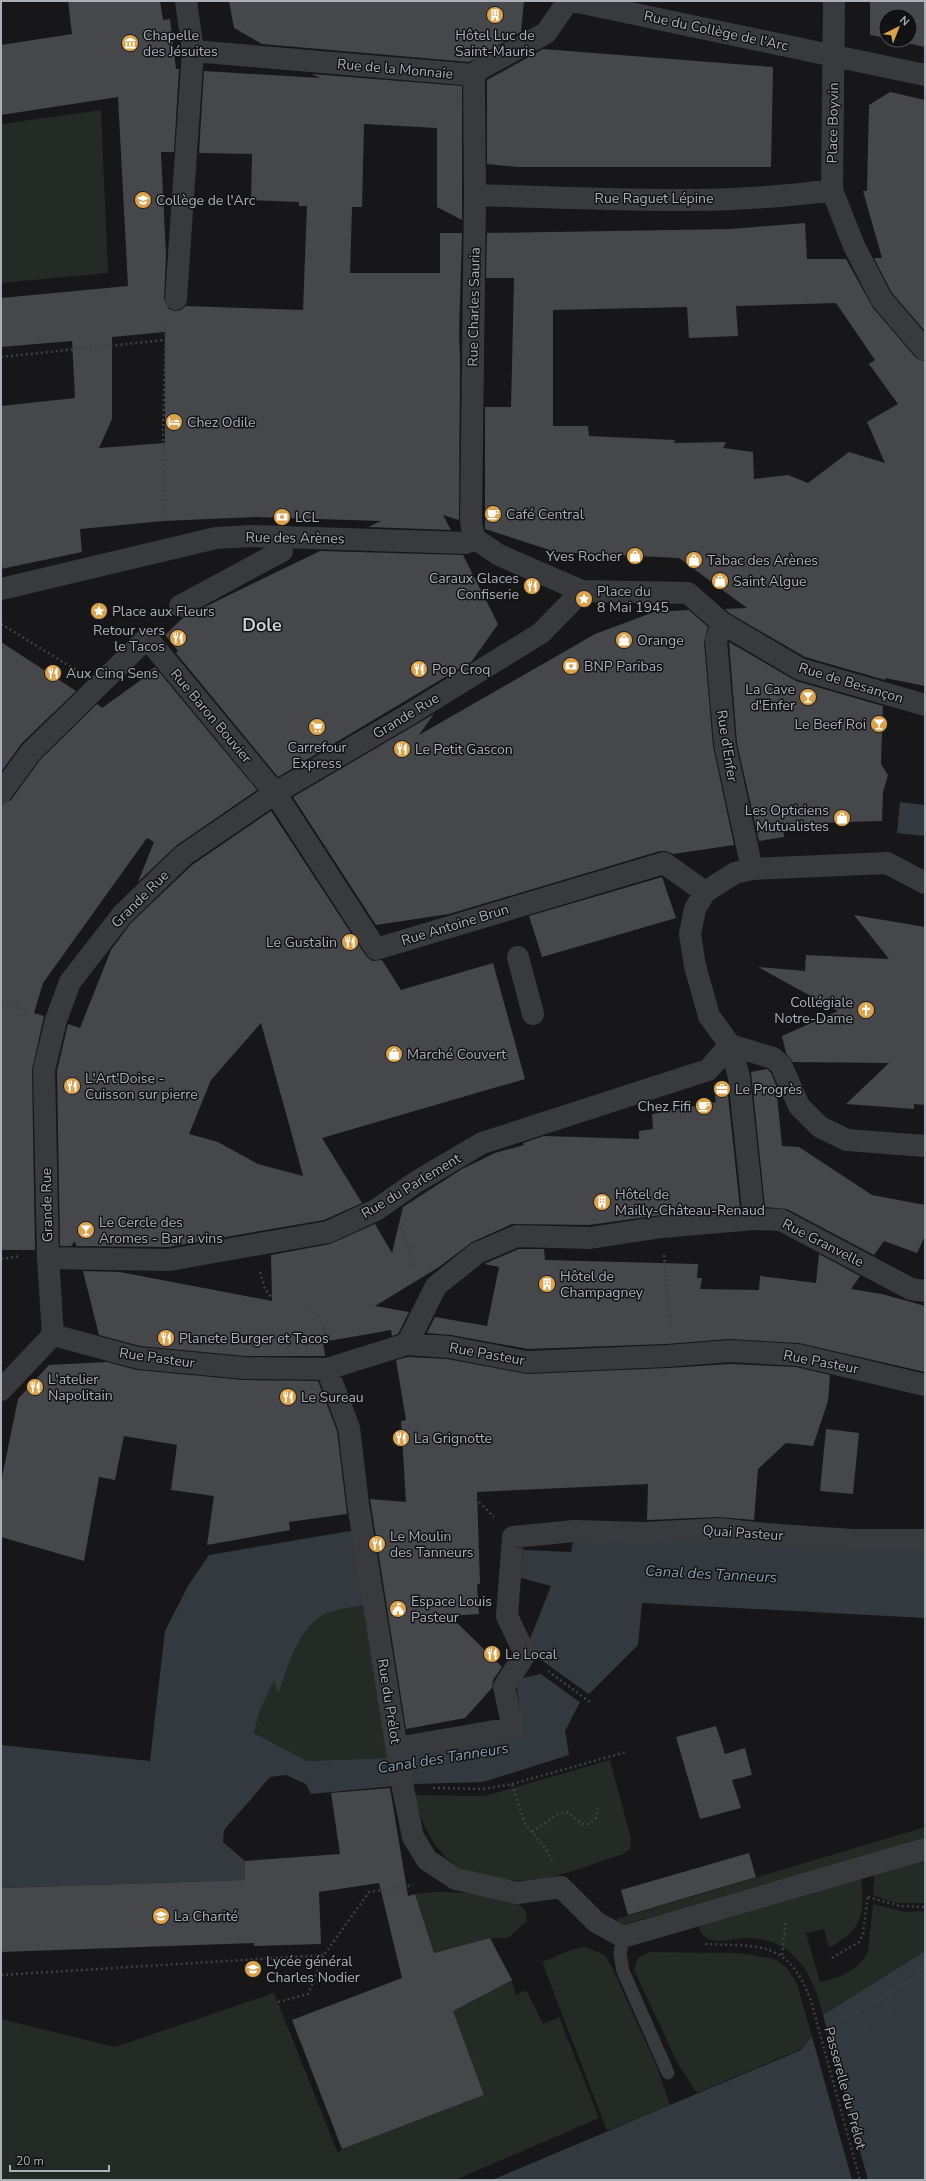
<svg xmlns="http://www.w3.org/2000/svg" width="926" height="2181" font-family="'Nunito Sans',sans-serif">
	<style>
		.green { fill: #242a24 }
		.water { fill: #323a40 }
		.pier { fill: #171719 }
		.building { fill: #46474b; fill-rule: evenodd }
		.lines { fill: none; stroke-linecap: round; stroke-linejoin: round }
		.path { stroke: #3f4044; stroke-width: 2.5; stroke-dasharray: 2 3; stroke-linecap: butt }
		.lane { stroke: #393a3d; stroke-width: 13 }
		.street { stroke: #393a3d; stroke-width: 22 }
		.labels { text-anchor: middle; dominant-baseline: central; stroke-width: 3; stroke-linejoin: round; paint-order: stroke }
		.street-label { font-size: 14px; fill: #abafb7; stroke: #121214 }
		.poi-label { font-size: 14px; fill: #abafb7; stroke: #121214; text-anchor: start }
		.water-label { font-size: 15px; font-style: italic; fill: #869dad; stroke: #121214 }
		.district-label { font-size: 18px; font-weight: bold; fill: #cbced3; stroke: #121214 }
	</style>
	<rect width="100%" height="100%" fill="#171719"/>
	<path class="green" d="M101,110L108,273L1,283V124Z
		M366,1605L391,1758L307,1761L254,1733L260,1710L274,1679L278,1693C288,1667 295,1636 318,1618C328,1610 353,1607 366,1605Z
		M610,1760L631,1839L630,1849L623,1854C595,1863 564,1876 535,1880C519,1882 505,1880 490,1877C482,1875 473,1874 466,1871C436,1857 421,1825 415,1795L485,1796Z
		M925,1827V1839L630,1923L623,1925L618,1923L617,1919Z
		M925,1859V1903H896L873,1895L874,1880L873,1874Z
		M861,1876C865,1913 864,1929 829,1948L824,1929L806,1933L820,1982C841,1977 857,1972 868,1952L873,1904L905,1912L925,1911V1951L823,2015C816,1989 806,1959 780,1946C770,1940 756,1938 744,1938C729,1939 705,1948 699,1928L701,1923Z
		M435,1892C454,1892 508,1893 522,1907C526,1910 527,1916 527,1921L508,1938H490L434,1953L415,1894Z
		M585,1947L605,1955L612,1967L657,2067L670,2105L607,2131L542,1962L574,1949Z
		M649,1952L740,1953L775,1959L787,1968L797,1984L812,2036L801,2049L697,2093L678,2064L634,1970L638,1958Z
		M512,1980L516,1995L526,1990L543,2024L559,2017L599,2118L455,2180H1V2019L115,2047L274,1993L338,2153L342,2149L484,2095L448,2000Z"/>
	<path class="water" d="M900,802L925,805V836L897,833Z
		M356,1530L366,1605C353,1607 328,1610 318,1618C295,1637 288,1667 278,1694L274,1680L260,1710L254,1733L307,1761L391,1758L522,1723L516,1683L526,1649L551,1586L521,1578L523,1550L571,1552L574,1536H710L925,1548V1618L642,1603L638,1645L579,1704L565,1731L569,1755L483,1782L415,1784L311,1794L306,1784L286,1775L270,1777L224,1830L223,1842L245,1861V1880L1,1888V1745L150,1761L165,1631L188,1586L209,1555Z
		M925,1951V2180H492L801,2050L812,2036L823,2015Z"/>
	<path class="pier" d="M526,1649L590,1695V1696L582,1704L541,1674L522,1678Z
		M822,2013L823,2015L868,2180H852L811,2033Z"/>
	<path class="building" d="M68,1H160L163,20L170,19L176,69H179L174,152H161L166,256L164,299L169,309L175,311L181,310L186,306L303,310L307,206H299V202L251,200L252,154L199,153L204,71L320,78L312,74L462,86V220L437,207V128L364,124L362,207H352L350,273H440V233H462L459,333L460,360L459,520L443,515L451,530L368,527L381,521L256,517L163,521L80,529L82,552L1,569V406L75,398L72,341L1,347V298L128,286L118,97L1,115V45L72,34ZM165,332V443L99,448L112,419V337Z
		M229,1H524L521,32L469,62L262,44L234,28Z
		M870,1H925V47L893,40H910V16H886V38L870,35Z
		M543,49L773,67L771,167H518L487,164V80Z
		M890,92L925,100V331L892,293L874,258H882L863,191H867L869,105Z
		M805,223L807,259H846L873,308L916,358L925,362V686L885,678V680L805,657L729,613L725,609L747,608L679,558L556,552L485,529V407H511L514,278H486L487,233L731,229ZM836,303L875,360L869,364L898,404L867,422L885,463L849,452L808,483L788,475L754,479L753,452L723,448L726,442L674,443L675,440L589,436L588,426H553V310L687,307L689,338L738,336L736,306Z
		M320,551L463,555L498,624L472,661L278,777L176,653L178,651L165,635L184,617Z
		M689,610L708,627L704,642L713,746L734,845L673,854L666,851H660L449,914L376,925L293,797L434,714L419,735L595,634L654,612Z
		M1,642L76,691L22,743L1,772Z
		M729,642L796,681L883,706L881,764L888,775L883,792L882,821L783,824L784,837L759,841L737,743Z
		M155,667L257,790L177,845L138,882L154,842L147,838L43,983L34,1013L44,1016L32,1070L35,1250H1V805L11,800L40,760L97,704L102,708L141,680L139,678Z
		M271,811L366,956L372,961L382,960L401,990L493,963L525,1079L322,1138L362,1203L324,1220L168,1247L76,1246L75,1241L71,1246H60L57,1071L68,1024L80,1028L111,950L131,923L192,865ZM261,1023L295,1146L303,1176L258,1164L218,1142L189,1134L211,1080Z
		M662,877L676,918L542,957L529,916Z
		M854,915L925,927V1105L914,1104V1109L846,1104L889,1063L793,1062L786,1053L782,1036L838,1011L758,967L805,971L806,955L889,959Z
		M767,1069L771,1073L776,1085L782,1146L799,1147L872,1195L925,1205V1236L917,1253L884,1241L874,1255L787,1209L765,1207L751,1072Z
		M714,1086H727L740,1208L661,1215L589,1225L512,1224L472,1242L439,1267L375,1306L409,1312L398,1334L392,1336L391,1330L323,1342L325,1356H246L140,1346L99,1335L83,1271L120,1272L272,1301L271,1255L330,1244L375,1224L392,1253L403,1207L462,1169L495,1153L524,1145L523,1143L544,1136L639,1139V1131L653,1129L652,1114L716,1102Z
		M519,1249H544L545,1260L698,1264L697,1278H702L700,1289L759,1290L760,1276L816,1283L819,1254L860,1276L851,1289L882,1294L925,1306V1372L799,1343L729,1339L666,1344L528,1349L451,1335L427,1333L435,1317L487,1326L499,1267L484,1264Z
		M408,1357L447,1359L527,1374L668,1368L730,1364L796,1367L830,1375L828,1401L813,1446L786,1443L758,1469L754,1520L719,1517L647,1520L648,1484L477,1492L480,1584H477L479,1614L450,1616L502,1667L493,1680L492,1688L465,1718L406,1729L370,1499L406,1502L401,1421L406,1420L396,1360Z
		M107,1362L137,1370L244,1380L318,1381L337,1431L347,1514L289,1522L290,1530L207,1545L214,1496L171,1490L177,1445L124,1436L115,1480L99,1477L84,1561L1,1537V1482L18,1399L49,1365Z
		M826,1429L859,1433L853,1494L820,1491Z
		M716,1726L725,1754L745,1748L752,1775L732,1780L741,1808L700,1819L676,1737Z
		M390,1788L408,1896L415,1894L434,1953L490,1938L512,1980L453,2011L484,2095L342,2149L292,2020L402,1978L379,1883L319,1892L321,1944L254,1946V1943L1,1952V1888L245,1880V1861L340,1854L331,1793Z
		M749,1853L756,1877L628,1915L621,1890Z"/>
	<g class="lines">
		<path class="path" d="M1,357L165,340
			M165,521L163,430L166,324
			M1,624L76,670
			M1,1001L29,1011
			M401,1227L416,1267
			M664,1255L670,1328
			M1,1259L20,1256
			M260,1272L265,1289L271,1297
			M305,1307C321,1314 323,1323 327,1339
			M472,1495L494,1517
			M548,1671L590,1702
			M512,1784L626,1752
			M433,1788L483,1789L512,1784L525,1824L543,1845L552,1860
			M532,1832L558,1814L567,1812L582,1824H589L596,1818L598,1808
			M868,1897L900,1906L925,1907
			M705,1944C761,1946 789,1941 811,2001L860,2180
			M782,1955L786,1920
			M832,1958L859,1942L863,1933L868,1895
			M1,1975L324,1955L369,1892L413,1885
			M882,1997L895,2020
			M278,2002L308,1994L324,1955
			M857,2012L867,2031
			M845,2019L925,1972"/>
		<path class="lane" d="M623,1937L620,1954L623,1971L668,2073"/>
		<path class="street" d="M573,1L925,75
			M834,1L832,190L854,246L882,300L925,350
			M193,51L474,75
			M474,75L475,195L471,522L474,538
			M474,75L481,68L546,33L568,1
			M475,195C592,198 717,207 832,190
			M176,299L193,51L186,1
			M474,538L499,555L582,591L688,593L722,623L800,669L925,705
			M1,589L216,538L250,536L466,543L474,538
			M180,606L282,551
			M722,623L716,641L725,745L752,869
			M1,793L31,752L147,638L275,793L376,949L664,863L705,892
			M925,883L887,863L752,869L735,873L705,892L695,909L690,934L695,966L709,1016L730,1045L773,1058L781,1065L799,1106L820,1127L847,1140L925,1146
			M518,957L533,1014
			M730,1045L739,1077L754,1219
			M48,1258L169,1260L328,1232L376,1210L416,1182L482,1143L708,1070L730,1045
			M53,1335L138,1358L245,1368L327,1369L407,1344L449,1347L527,1362L667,1356L730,1351L798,1355L925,1385
			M407,1344L436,1286L477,1253L517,1236L590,1238L662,1227L754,1219L781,1220L911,1289L925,1291
			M327,1369L349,1428L358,1504L403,1788L413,1837L427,1860L456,1879L517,1893L561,1887L596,1922L623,1937L925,1849
			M1,1390L53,1335L48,1258L44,1070L56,1020L70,982L122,915L184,855L275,793L410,714L541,633L582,591
			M408,1746L513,1728L504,1687L525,1654L507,1616L513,1537L574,1531L645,1533L720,1529L766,1534L852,1540H925"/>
	</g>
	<defs>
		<g id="building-disc" transform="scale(0.9)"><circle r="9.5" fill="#dba34d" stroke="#121214"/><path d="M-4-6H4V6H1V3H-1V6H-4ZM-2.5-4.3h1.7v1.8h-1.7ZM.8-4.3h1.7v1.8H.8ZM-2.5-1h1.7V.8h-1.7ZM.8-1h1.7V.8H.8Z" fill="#fff"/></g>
		<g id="museum-disc" transform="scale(0.9)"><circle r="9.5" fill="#dba34d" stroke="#121214"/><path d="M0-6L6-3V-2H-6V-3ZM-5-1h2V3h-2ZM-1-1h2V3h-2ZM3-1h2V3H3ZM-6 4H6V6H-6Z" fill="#fff"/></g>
		<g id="school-disc" transform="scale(0.9)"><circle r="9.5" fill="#dba34d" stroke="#121214"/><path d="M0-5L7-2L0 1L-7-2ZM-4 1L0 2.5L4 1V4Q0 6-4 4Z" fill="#fff"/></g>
		<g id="hotel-disc" transform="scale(0.9)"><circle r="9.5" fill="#dba34d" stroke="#121214"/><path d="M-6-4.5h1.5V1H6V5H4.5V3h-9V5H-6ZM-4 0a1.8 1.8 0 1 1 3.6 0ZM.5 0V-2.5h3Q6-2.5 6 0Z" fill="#fff"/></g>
		<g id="cafe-disc" transform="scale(0.9)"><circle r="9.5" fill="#dba34d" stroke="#121214"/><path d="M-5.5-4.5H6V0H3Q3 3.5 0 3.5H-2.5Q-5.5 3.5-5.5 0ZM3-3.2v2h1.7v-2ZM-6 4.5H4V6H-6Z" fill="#fff"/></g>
		<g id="bank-disc" transform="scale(0.9)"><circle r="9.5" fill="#dba34d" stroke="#121214"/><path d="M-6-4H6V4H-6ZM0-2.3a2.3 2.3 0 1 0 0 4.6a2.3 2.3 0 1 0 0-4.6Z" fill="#fff"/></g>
		<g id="shop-disc" transform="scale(0.9)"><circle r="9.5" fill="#dba34d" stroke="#121214"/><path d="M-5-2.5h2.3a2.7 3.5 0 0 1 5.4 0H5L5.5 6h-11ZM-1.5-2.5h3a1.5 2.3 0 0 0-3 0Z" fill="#fff"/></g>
		<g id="restaurant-disc" transform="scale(0.9)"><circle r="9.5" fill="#dba34d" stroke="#121214"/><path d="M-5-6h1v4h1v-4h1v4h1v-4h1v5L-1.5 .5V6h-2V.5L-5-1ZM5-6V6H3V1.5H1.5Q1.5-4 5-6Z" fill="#fff"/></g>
		<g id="sight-disc" transform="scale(0.9)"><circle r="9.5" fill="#dba34d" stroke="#121214"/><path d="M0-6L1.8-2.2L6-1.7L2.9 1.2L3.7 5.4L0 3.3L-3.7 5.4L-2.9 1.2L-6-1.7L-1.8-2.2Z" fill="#fff"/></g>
		<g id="bar-disc" transform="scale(0.9)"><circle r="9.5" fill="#dba34d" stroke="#121214"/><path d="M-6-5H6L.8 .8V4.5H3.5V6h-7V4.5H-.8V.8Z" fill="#fff"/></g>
		<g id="supermarket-disc" transform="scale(0.9)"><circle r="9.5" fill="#dba34d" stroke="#121214"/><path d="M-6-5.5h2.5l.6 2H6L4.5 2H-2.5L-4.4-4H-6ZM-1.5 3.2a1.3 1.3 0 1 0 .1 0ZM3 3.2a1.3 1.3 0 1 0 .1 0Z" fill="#fff"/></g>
		<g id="church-disc" transform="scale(0.9)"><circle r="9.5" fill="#dba34d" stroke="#121214"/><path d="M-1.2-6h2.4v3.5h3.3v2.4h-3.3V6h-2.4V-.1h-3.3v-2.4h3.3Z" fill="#fff"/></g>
		<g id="office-disc" transform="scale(0.9)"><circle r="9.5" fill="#dba34d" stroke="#121214"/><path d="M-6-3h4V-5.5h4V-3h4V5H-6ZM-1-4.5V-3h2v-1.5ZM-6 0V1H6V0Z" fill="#fff"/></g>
		<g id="civic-disc" transform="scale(0.9)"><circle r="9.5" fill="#dba34d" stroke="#121214"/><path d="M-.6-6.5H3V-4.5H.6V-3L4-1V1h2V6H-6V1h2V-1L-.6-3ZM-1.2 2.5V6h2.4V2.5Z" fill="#fff"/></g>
	</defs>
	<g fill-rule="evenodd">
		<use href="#building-disc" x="495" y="15"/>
		<use href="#museum-disc" x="130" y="43"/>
		<use href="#school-disc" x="143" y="200"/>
		<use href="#hotel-disc" x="174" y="422"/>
		<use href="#cafe-disc" x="493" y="514"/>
		<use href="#bank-disc" x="282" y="517"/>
		<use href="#shop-disc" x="635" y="556"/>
		<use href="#shop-disc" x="694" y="560"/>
		<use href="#shop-disc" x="720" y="581"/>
		<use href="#restaurant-disc" x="532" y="586"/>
		<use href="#sight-disc" x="584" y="599"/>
		<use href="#sight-disc" x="99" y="611"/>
		<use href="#restaurant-disc" x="178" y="638"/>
		<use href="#shop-disc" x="624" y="640"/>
		<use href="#bank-disc" x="571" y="666"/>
		<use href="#restaurant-disc" x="419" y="669"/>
		<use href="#restaurant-disc" x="53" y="673"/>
		<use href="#bar-disc" x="808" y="697"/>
		<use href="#bar-disc" x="879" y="724"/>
		<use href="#supermarket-disc" x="317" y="727"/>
		<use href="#restaurant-disc" x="402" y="749"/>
		<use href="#shop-disc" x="842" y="818"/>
		<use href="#restaurant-disc" x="350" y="942"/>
		<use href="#church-disc" x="866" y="1010"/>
		<use href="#shop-disc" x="394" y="1054"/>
		<use href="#restaurant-disc" x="72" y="1086"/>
		<use href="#office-disc" x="722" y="1089"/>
		<use href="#cafe-disc" x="704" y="1106"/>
		<use href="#building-disc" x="602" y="1202"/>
		<use href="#bar-disc" x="86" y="1230"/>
		<use href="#building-disc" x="547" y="1284"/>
		<use href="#restaurant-disc" x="166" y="1338"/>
		<use href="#restaurant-disc" x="35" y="1387"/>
		<use href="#restaurant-disc" x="288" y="1397"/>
		<use href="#restaurant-disc" x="401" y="1438"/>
		<use href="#restaurant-disc" x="377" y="1544"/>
		<use href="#civic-disc" x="398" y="1609"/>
		<use href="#restaurant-disc" x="492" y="1654"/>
		<use href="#school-disc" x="161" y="1916"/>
		<use href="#school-disc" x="253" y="1969"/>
	</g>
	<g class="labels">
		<g class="street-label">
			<text transform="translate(716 31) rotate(12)">Rue du Collège de l'Arc</text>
			<text transform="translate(395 69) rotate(5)">Rue de la Monnaie</text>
			<text transform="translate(833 123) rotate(-89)">Place Boyvin</text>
			<text x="654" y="198">Rue Raguet Lépine</text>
			<text transform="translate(474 307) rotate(-89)">Rue Charles Sauria</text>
			<text transform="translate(295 538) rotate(1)">Rue des Arènes</text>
			<text transform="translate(851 683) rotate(17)">Rue de Besançon</text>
			<text transform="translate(211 716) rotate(50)">Rue Baron Bouvier</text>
			<text transform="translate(406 716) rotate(-31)">Grande Rue</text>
			<text transform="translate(727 746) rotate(81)">Rue d'Enfer</text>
			<text transform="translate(140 899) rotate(-45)">Grande Rue</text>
			<text transform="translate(455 925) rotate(-17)">Rue Antoine Brun</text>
			<text transform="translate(411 1186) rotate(-31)">Rue du Parlement</text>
			<text transform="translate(47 1205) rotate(-91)">Grande Rue</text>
			<text transform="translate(823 1243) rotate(27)">Rue Granvelle</text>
			<text transform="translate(487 1354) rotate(10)">Rue Pasteur</text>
			<text transform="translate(157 1358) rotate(8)">Rue Pasteur</text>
			<text transform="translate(821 1362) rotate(11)">Rue Pasteur</text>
			<text transform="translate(743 1533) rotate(4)">Quai Pasteur</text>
			<text transform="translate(389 1701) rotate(81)">Rue du Prélot</text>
			<text transform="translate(845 2088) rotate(75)">Passerelle du Prélot</text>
		</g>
		<g class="poi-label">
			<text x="143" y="35">Chapelle<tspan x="143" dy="16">des Jésuites</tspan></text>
			<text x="495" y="35" text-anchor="middle">Hôtel Luc de<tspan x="495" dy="16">Saint-Mauris</tspan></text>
			<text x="156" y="200">Collège de l'Arc</text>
			<text x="187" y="422">Chez Odile</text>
			<text x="506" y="514">Café Central</text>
			<text x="295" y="517">LCL</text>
			<text x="622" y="556" text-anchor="end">Yves Rocher</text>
			<text x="707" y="560">Tabac des Arènes</text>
			<text x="519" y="578" text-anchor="end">Caraux Glaces<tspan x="519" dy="16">Confiserie</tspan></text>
			<text x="733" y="581">Saint Algue</text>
			<text x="597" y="591">Place du<tspan x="597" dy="16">8 Mai 1945</tspan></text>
			<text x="112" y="611">Place aux Fleurs</text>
			<text x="165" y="630" text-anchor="end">Retour vers<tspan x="165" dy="16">le Tacos</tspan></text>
			<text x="637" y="640">Orange</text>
			<text x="584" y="666">BNP Paribas</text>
			<text x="432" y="669">Pop Croq</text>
			<text x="66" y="673">Aux Cinq Sens</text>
			<text x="795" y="689" text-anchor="end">La Cave<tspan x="795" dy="16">d'Enfer</tspan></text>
			<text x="866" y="724" text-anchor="end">Le Beef Roi</text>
			<text x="317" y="747" text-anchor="middle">Carrefour<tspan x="317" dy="16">Express</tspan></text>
			<text x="415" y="749">Le Petit Gascon</text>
			<text x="829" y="810" text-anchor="end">Les Opticiens<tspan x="829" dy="16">Mutualistes</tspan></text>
			<text x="337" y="942" text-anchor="end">Le Gustalin</text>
			<text x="853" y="1002" text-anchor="end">Collégiale<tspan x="853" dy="16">Notre-Dame</tspan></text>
			<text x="407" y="1054">Marché Couvert</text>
			<text x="85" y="1078">L'Art'Doise -<tspan x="85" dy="16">Cuisson sur pierre</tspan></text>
			<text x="735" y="1089">Le Progrès</text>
			<text x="691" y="1106" text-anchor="end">Chez Fifi</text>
			<text x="615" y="1194">Hôtel de<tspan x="615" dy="16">Mailly-Château-Renaud</tspan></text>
			<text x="99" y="1222">Le Cercle des<tspan x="99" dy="16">Aromes - Bar a vins</tspan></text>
			<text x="560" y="1276">Hôtel de<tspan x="560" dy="16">Champagney</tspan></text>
			<text x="179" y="1338">Planete Burger et Tacos</text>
			<text x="48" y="1379">L'atelier<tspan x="48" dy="16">Napolitain</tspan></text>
			<text x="301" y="1397">Le Sureau</text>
			<text x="414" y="1438">La Grignotte</text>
			<text x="390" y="1536">Le Moulin<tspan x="390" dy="16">des Tanneurs</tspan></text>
			<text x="411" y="1601">Espace Louis<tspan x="411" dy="16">Pasteur</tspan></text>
			<text x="505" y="1654">Le Local</text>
			<text x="174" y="1916">La Charité</text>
			<text x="266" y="1961">Lycée général<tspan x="266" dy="16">Charles Nodier</tspan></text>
		</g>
		<g class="water-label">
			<text transform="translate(711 1574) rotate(3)">Canal des Tanneurs</text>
			<text transform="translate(443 1758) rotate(-9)">Canal des Tanneurs</text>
		</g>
		<g class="district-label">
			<text x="262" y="625">Dole</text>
		</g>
	</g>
	<rect width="926" height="2181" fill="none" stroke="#abafb7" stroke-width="4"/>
	<g transform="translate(898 28) rotate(43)"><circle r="19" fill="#121214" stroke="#4f5155"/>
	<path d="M0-3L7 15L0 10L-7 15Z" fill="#dba34d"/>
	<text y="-6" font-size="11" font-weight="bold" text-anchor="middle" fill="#abafb7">N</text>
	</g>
	<path d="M10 2165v6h99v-6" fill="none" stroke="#abafb7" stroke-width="2"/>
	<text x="16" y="2165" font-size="12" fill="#abafb7" stroke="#121214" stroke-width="3" paint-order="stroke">20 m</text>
</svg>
